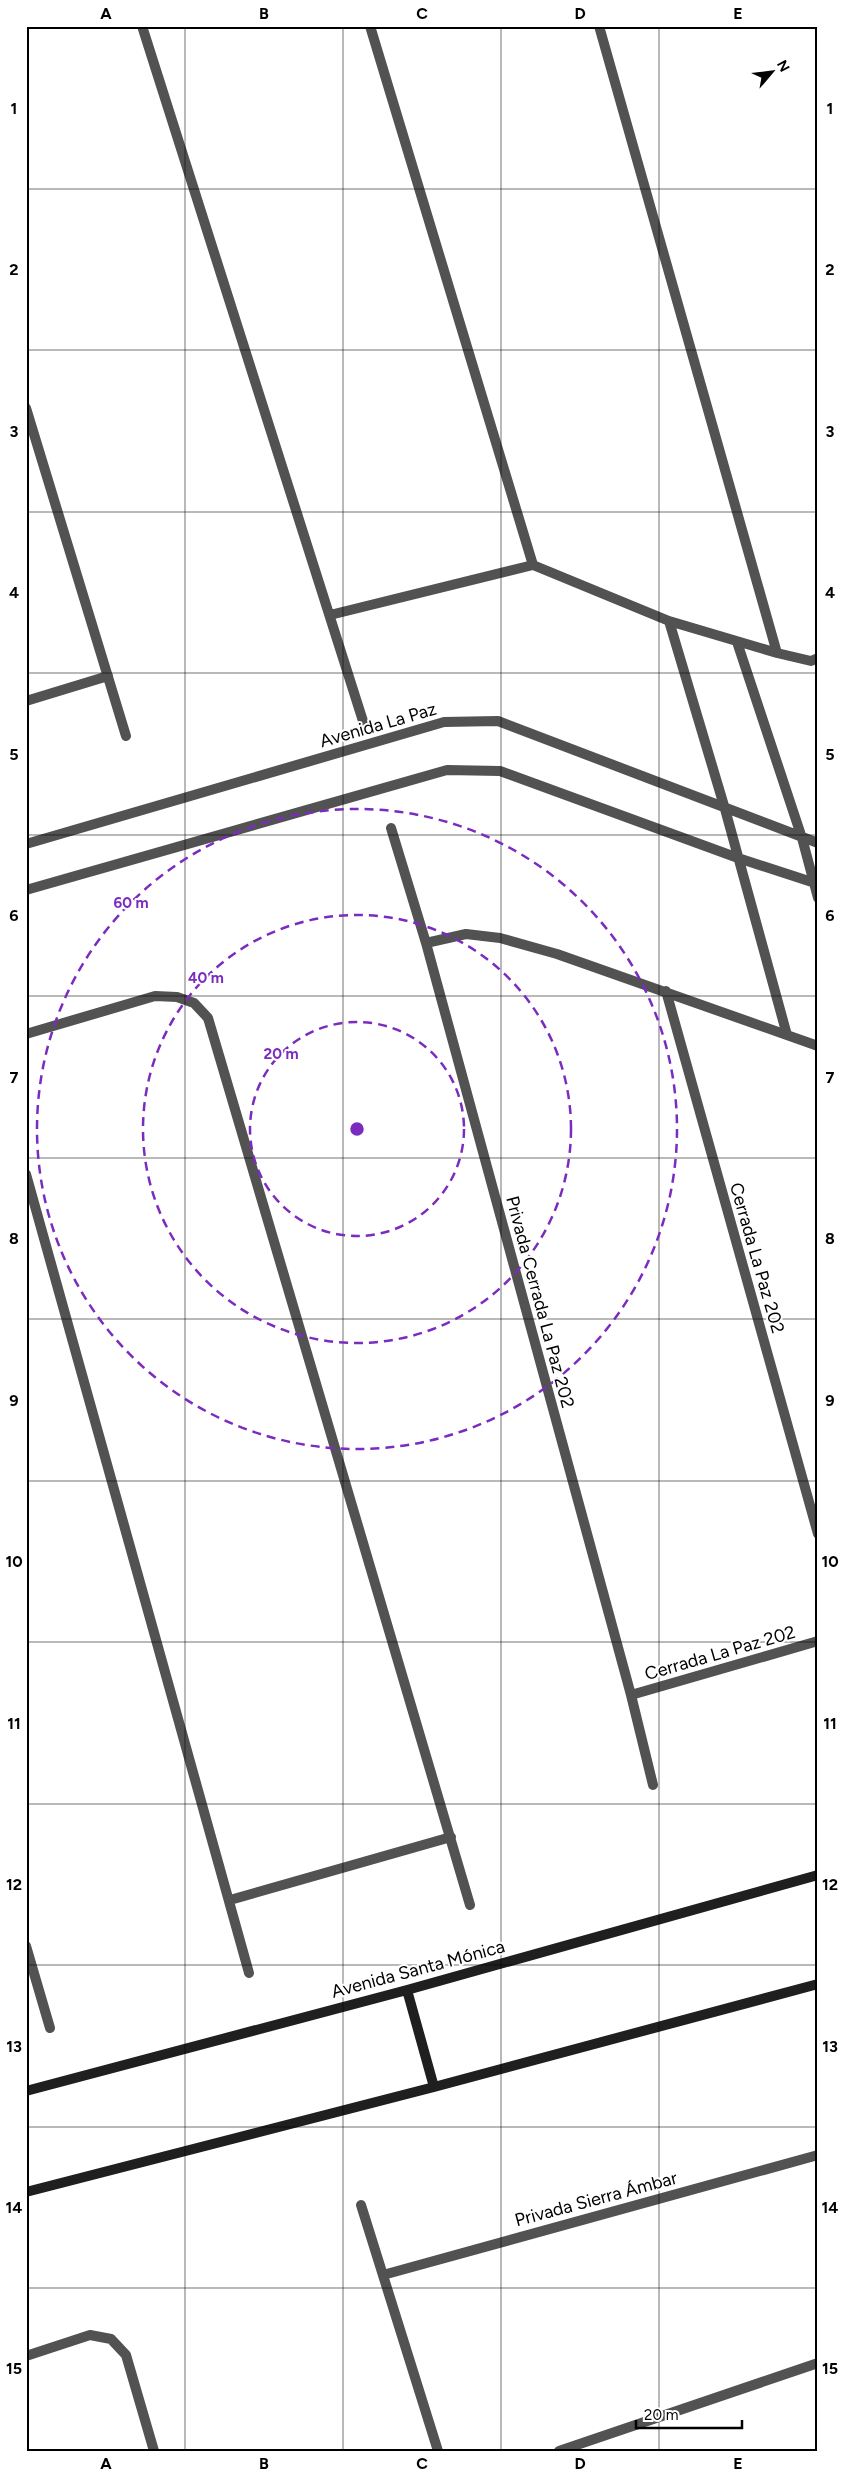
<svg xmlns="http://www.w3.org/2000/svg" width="844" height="2477" font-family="Figtree,sans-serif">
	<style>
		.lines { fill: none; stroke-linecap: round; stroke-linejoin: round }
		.street { stroke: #525252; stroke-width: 10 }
		.secondary { stroke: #1f1f1f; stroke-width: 10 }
		.grid { fill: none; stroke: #000; stroke-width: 1; stroke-opacity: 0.55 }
		.ring { fill: none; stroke: #7b2cbf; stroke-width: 2.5; stroke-dasharray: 9 6 }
		.labels { text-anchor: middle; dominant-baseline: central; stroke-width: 4; stroke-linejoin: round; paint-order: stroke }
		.street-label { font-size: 18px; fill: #000; stroke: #fff }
		.centre { fill: #7b2cbf; stroke: #fff; stroke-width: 2.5 }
		.ring-label { font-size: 15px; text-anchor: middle; font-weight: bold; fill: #7b2cbf; stroke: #fff; stroke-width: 4; stroke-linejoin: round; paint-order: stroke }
		.neatline { fill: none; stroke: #000; stroke-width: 2 }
		.grid-label { font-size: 16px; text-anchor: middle; font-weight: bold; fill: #000 }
	</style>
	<rect width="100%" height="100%" fill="#fff"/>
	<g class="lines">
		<path class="street" d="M142,26L363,721
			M370,26L533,565
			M599,26L777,653
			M26,408L126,736
			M330,615L533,565L669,621L777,653L811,661L818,658
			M669,621L725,809L787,1035
			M737,642L802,838L818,898
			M26,701L108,676
			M391,828L426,943L631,1695L653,1785
			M26,844L444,722L498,721L818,843
			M26,890L447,770L500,771L738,858L818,884
			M426,943L466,934L500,938L557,954L818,1046
			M666,991L818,1534
			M26,1034L155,996L177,997L194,1003L208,1018L470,1905
			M26,1174L249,1973
			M631,1695L818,1641
			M230,1900L451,1837
			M26,1946L50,2028
			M361,2205L438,2451
			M383,2275L818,2155
			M26,2356L90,2335L111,2339L126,2355L154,2451
			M559,2451L818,2363"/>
		<path class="secondary" d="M407,1990L434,2087
			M26,2091L407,1990L818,1875
			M26,2192L434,2087L818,1984"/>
	</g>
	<path class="grid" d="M185,26V2451M343,26V2451M501,26V2451M659,26V2451M26,189H818M26,350H818M26,512H818M26,673H818M26,835H818M26,996H818M26,1158H818M26,1319H818M26,1481H818M26,1642H818M26,1804H818M26,1965H818M26,2127H818M26,2288H818"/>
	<g class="ring">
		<circle cx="357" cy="1129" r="107"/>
		<circle cx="357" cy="1129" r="214"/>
		<circle cx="357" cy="1129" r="320"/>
	</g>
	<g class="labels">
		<g class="street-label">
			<text transform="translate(378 725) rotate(-16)">Avenida La Paz</text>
			<text transform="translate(757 1258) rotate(74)">Cerrada La Paz 202</text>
			<text transform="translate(540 1302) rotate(75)">Privada Cerrada La Paz 202</text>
			<text transform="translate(720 1653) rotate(-16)">Cerrada La Paz 202</text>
			<text transform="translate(418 1969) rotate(-15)">Avenida Santa Mónica</text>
			<text transform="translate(596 2199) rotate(-15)">Privada Sierra Ámbar</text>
		</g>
	</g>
	<circle cx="357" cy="1129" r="8" class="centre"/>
	<g class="ring-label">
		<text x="131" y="908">60 m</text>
		<text x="206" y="983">40 m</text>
		<text x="281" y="1059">20 m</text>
	</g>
	<rect width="844" height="2477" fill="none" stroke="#ffffff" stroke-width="55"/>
	<g transform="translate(772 72) rotate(62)" stroke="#ffffff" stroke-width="4" paint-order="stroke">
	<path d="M0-4L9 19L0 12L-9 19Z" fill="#000000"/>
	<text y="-8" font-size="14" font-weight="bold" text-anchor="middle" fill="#000000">N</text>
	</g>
	<path d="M636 2420v8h106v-8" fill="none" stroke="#000000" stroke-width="2.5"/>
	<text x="644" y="2420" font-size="15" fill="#000000" stroke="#ffffff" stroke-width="4" paint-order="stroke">20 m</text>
	<rect x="28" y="28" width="788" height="2422" class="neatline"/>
	<g class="grid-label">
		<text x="106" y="19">A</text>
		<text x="264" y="19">B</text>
		<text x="422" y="19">C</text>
		<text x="580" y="19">D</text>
		<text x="738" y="19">E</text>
		<text x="14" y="114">1</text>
		<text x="830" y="114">1</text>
		<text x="14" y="275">2</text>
		<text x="830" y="275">2</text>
		<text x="14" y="437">3</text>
		<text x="830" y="437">3</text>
		<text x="14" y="598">4</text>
		<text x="830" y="598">4</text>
		<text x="14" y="760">5</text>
		<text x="830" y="760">5</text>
		<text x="14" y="921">6</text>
		<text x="830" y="921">6</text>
		<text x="14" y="1083">7</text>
		<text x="830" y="1083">7</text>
		<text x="14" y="1244">8</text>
		<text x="830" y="1244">8</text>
		<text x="14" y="1406">9</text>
		<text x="830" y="1406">9</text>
		<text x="14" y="1567">10</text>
		<text x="830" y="1567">10</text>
		<text x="14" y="1729">11</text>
		<text x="830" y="1729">11</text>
		<text x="14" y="1890">12</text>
		<text x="830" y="1890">12</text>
		<text x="14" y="2052">13</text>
		<text x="830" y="2052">13</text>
		<text x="14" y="2213">14</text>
		<text x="830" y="2213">14</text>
		<text x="14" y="2374">15</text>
		<text x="830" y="2374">15</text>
		<text x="106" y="2469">A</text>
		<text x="264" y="2469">B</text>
		<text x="422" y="2469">C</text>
		<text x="580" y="2469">D</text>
		<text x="738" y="2469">E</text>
	</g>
</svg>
